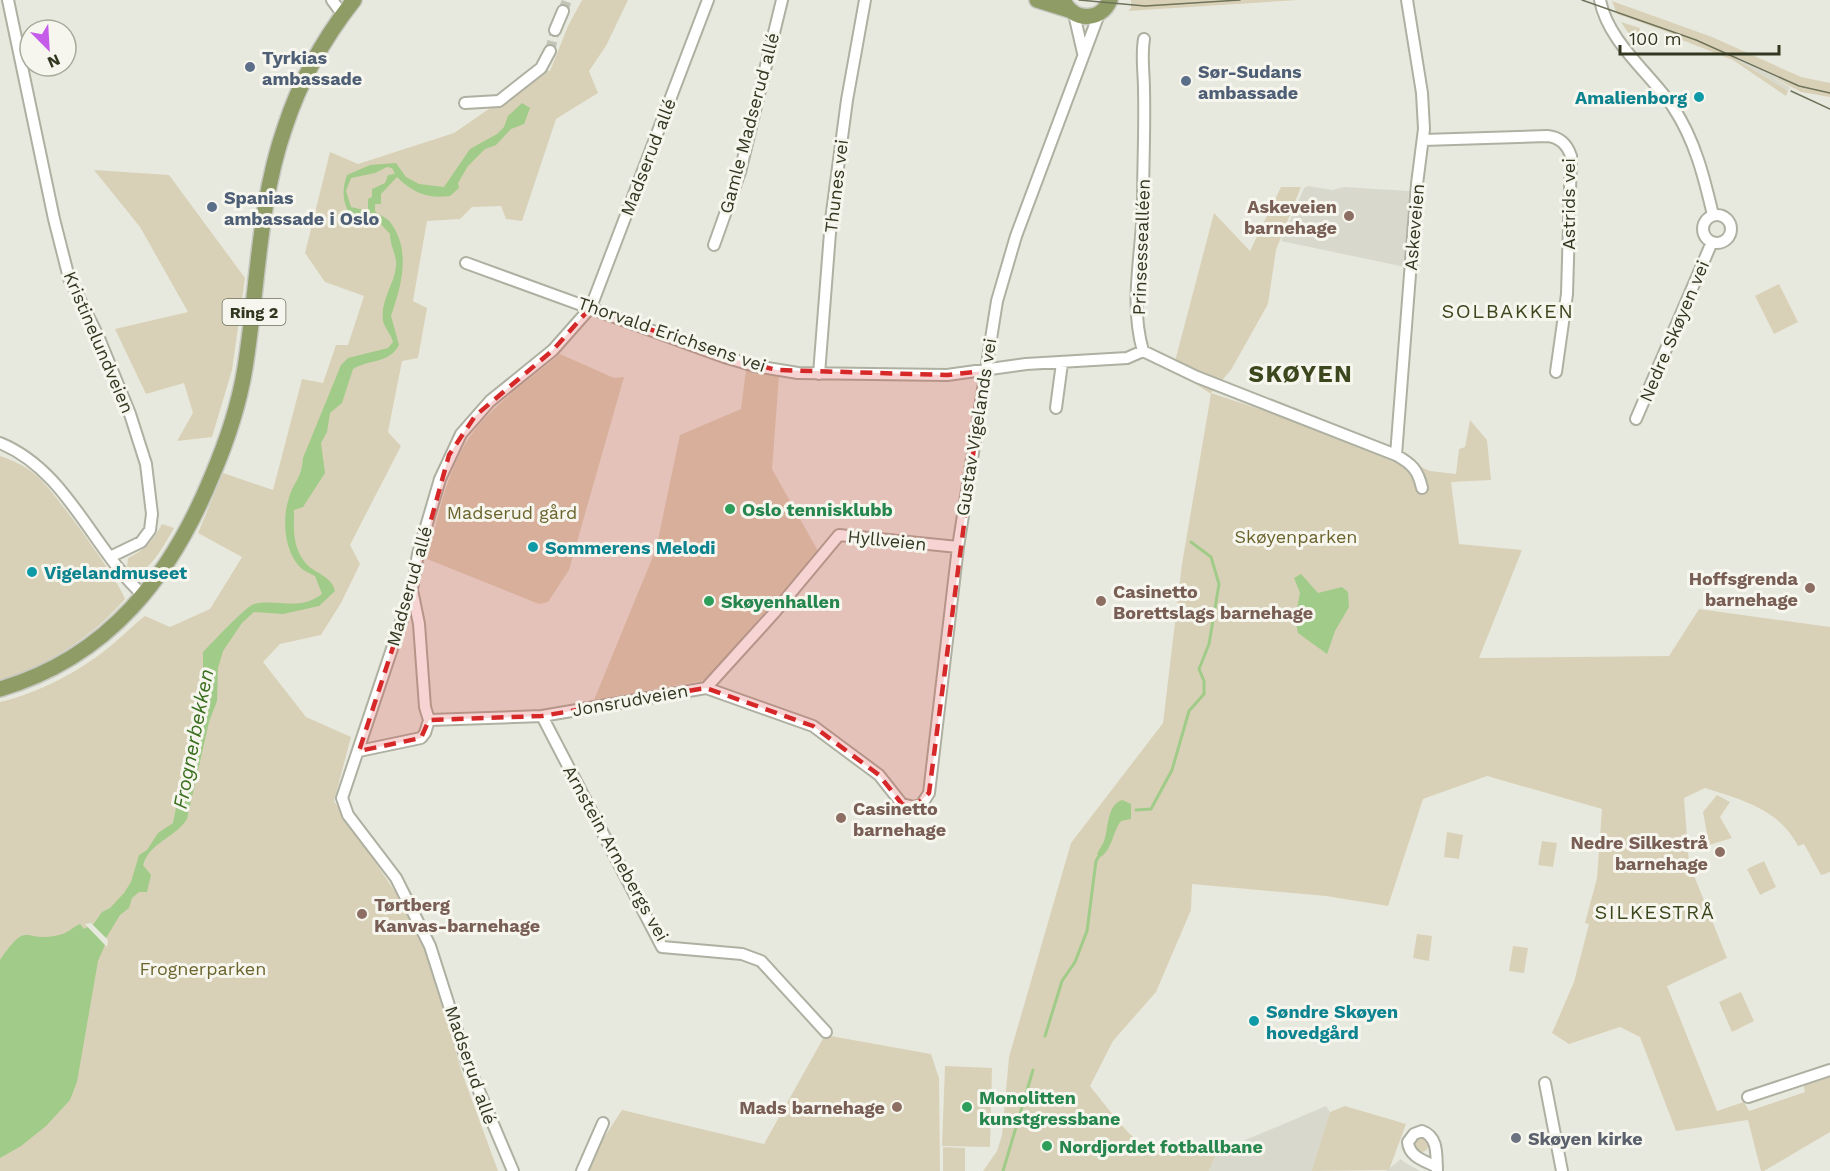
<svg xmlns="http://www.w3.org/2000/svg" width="1830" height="1171" font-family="'Work Sans',sans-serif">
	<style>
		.built { fill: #d8d8cc }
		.green { fill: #d9d1b7 }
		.water { fill: #a0cb88; fill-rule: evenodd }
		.pier { fill: #e8e9de }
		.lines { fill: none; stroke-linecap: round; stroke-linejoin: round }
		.stream { stroke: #a0cb88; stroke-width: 3 }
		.street-tunnel { stroke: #c4c5b8; stroke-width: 10; stroke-dasharray: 10 5; stroke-linecap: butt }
		.street-casing { stroke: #aeb0a1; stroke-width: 14 }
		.primary-casing { stroke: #c6c7c1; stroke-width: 18 }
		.street { stroke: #fff; stroke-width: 10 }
		.primary { stroke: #8f9c65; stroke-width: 15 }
		.tram { stroke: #6e735a; stroke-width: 1.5 }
		.marked { fill: #d62828; fill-opacity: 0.2; stroke: #d62828; stroke-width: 4.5; stroke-dasharray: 12 8; stroke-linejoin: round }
		.service-dot { fill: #5c6f8a; stroke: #f6f6ee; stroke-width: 2 }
		.culture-dot { fill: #0f9aa8; stroke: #f6f6ee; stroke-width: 2 }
		.education-dot { fill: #8d6e63; stroke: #f6f6ee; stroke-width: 2 }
		.leisure-dot { fill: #2e9e5b; stroke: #f6f6ee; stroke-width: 2 }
		.worship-dot { fill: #6b7280; stroke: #f6f6ee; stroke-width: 2 }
		.labels { text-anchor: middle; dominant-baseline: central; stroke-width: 6; stroke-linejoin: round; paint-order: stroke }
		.shield { fill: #f6f6ee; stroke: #6d705e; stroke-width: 1.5 }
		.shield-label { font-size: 16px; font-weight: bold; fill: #323720 }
		.service-label { font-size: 18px; font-weight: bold; fill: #4e5e75; stroke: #f6f6ee; text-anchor: start }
		.culture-label { font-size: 18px; font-weight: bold; fill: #0d838f; stroke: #f6f6ee; text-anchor: start }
		.street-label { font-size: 18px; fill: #323720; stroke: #f6f6ee }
		.education-label { font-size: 18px; font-weight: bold; fill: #785e54; stroke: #f6f6ee; text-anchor: end }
		.leisure-label { font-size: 18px; font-weight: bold; fill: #27864d; stroke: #f6f6ee; text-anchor: start }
		.park-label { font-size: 18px; fill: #6b642d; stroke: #f6f6ee }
		.worship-label { font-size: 18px; font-weight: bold; fill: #5b616d; stroke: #f6f6ee; text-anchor: start }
		.neighbourhood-label { font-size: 20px; letter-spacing: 1.5px; fill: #3d471e; stroke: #f6f6ee }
		.water-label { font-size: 20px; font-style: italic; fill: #3a6f1f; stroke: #f6f6ee }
		.district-label { font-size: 24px; font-weight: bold; letter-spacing: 1.5px; fill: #3d471e; stroke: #f6f6ee }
	</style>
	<rect width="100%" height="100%" fill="#e8e9de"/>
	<path class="built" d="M1738,57L1771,72L1802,89L1771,77L1790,87L1788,91L1780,87L1737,60Z
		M1308,186L1332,190L1344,187L1409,191L1405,267L1281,241L1304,188Z
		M1326,1106L1330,1112L1313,1171H1209L1217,1152Z
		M1401,1159L1404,1162L1420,1171H1386Z"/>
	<path class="green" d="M582,0H628L606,46L589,71L598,93L556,119L522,221L506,219L501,206L472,207L460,219L427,221L413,301L427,308L418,358L402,361L388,432L401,446L350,545L360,564L341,603L321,635L280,644L263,662L306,717L351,737L334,801L404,905L422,943L442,1001L461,1070L498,1171H0V702C39,693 83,670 114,643C125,634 134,624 145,616L170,627L210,609L242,557L198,533L223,473L273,490L302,379L323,383L336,345H348L364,296L325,282L305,253L330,152L358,164L454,133L496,104L533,68L550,71L568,26Z
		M1131,0H1298L1128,11L1131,8Z
		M1612,1L1712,37L1801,77L1830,83V97L1801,92L1771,76L1802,88L1738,57L1737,60L1742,63L1788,91L1786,96L1733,60L1682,40V37L1617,14Z
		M1621,22L1640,28L1637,46Z
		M94,170L169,175L245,278L232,370L212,437L177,441L193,413L184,383L146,394L115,329L188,312L140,227Z
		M1281,187H1301L1276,250L1268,304L1231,370L1211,393L1382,450L1430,471L1456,474L1459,449L1465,447L1470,420L1487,440L1491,480L1451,482L1459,544L1522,550L1479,658L1669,656L1699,609L1830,627V872L1821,875L1804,844L1798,846C1779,809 1742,800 1705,788L1684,798L1689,863L1727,958L1667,986L1717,1111L1744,1102L1749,1111L1805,1092L1803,1083L1830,1075V1132L1764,1171H1761L1748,1120L1676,1131L1640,1037L1620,1027L1569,1044L1552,1033L1574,982L1589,924L1585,923L1597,878L1602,809L1487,776L1423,799L1388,906L1326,896L1192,884L1191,910L1156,992L1113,1041L1090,1086C1136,1143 1139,1159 1217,1152L1209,1171H983L997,1151L1002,1135L1009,1057L1071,843L1163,723L1182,564L1211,394L1173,369L1214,213L1250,251Z
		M1779,284L1798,322L1774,334L1755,296Z
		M560,354L614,378L624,377L569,570L548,602L539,604L427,559C439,514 447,464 477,427C500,399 533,377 560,354Z
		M746,370L779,376L772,469L818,551L706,680L594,700L656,549L680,435L741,409Z
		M0,456C13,460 25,466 36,475C53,489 118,579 125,599C92,638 47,665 0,682Z
		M162,524L174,528C164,545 155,563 139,574L131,573L127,567L128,558C146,549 152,542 162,524Z
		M1717,795L1730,802L1720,817L1732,838L1709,845L1703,812Z
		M1447,832L1463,835L1459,859L1444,857Z
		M1542,841L1557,843L1553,867L1538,865Z
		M1764,861L1776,887L1760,895L1747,869Z
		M1417,934L1432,936L1429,961L1413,958Z
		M1513,946L1528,948L1524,973L1509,971Z
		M1741,992L1754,1021L1732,1032L1719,1002Z
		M825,1035L931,1054L939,1078L940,1171H588L595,1151L622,1110L764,1144Z
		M945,1066L992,1068L990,1147L942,1146Z
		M1345,1106L1406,1124L1389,1170L1312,1171L1330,1112Z
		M1413 1144a8 8 0 1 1 16 0a8 8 0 1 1-16 0Z
		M943,1147L965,1148V1171H943Z"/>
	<path class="water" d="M522,103L530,108L524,124L511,129L496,145L485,149L468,166L458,183L459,188L450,196C428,199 413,193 397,177L381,194V204H375V211C380,216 386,217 390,222C412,250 401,287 391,316L399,345C389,364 369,359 353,369L342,403L330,413L327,432L321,443L325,473L303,507L294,510C294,528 292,545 304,561C313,574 331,574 335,591L319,606L283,614L254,612L242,623L223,651L218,668L217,701L209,722L187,819C175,838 150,842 143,865L151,875L147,892H139L132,898L129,908L120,915L103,943L105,945L98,961L77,1082L70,1100L46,1126L21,1146L0,1158V960C29,918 22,944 59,935C67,934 73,927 80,924L84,929L87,927L90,929L102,912L110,908L124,893L131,882L139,855L147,850L158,833L173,823L181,782L193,753L192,736L203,695V652C211,644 246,606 254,604C278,598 298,612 322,594L315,576C310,573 303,571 299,566C284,549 282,518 289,498C294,480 301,481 303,458L341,365L348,358L388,348L393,342C391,334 385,329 383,321C380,300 395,283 396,266C397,255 390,246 390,234L379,222L350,214C342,202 342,189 347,175L370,165L396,163L406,177L419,184L444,187L470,149L497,134L504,127L508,116ZM387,167L392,168L395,174L388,175L385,183L372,189V197L368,199V211L351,207L346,191L351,178L375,173Z
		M1301,574L1318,593L1342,587L1348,592L1349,607L1335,631L1327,654L1298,633L1295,618L1300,593L1294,578Z
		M1122,800L1131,804V819L1121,821C1112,833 1113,848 1101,857L1097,854C1099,849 1102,846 1104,841C1109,828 1106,806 1122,800Z"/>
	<path class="pier" d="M83,922L85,924L91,923L108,940L107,947Z"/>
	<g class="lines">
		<path class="stream" d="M1136,810L1151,809L1172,770L1189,711L1204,694V681L1199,669L1209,644L1219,584L1211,557L1191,542
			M1045,1036L1062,981L1075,962L1087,931L1096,861L1099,856
			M1003,1171L1033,1070"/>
		<path class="street-tunnel" d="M563,11L567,0
			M550,51L555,30"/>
		<g class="street-casing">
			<path id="street" d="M8,0L54,219L69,278L98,336L130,414L146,464L152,514L150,530L141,542L110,557
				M332,0L343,15
				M1600,0C1608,42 1650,73 1673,107C1695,140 1704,177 1713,215
				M1074,14L1083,53
				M555,30L563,11
				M1144,39C1141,57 1144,72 1144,90C1145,128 1143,166 1143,205C1142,253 1129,303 1143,351L1197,377L1396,455C1412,464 1418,470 1422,488
				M465,103L499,101L541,68L550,51
				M1423,140L1547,136C1559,137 1567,144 1571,156L1567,294L1556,372
				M1703 229a14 14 0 1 1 28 0a14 14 0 1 1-28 0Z
				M714,245L740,172L782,0
				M466,263L724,357L755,366L798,373L947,375L1026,364L1127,358L1143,351
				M819,374L831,220L847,100L865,0
				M1056,408L1062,363
				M1636,419L1712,242
				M0,443C68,471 92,549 144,596
				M1396,455L1417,184L1424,129L1422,93L1407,0
				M412,590L419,624L425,707L429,720
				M706,688L774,613L839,535L958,547
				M542,716L662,947L742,954L761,961L826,1032
				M359,751L421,738L425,733L429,720L542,716L706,688L813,726L879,775L902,804L914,807L922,804L929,793L958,547L997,301L1016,236L1099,14
				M1545,1083L1562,1171
				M1748,1097L1830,1070
				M1437,1167C1425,1161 1409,1157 1408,1142L1414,1134L1422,1131C1439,1137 1436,1156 1437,1171
				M513,1171L468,1065L430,946L396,878L348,815L342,798L412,589L418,554L440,479L461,434L490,401L553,350L591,307L708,0
				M582,1171L603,1123"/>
		</g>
		<g class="primary-casing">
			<path id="primary" d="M1037,0L1069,10
				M1063,0C1073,22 1101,22 1110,0
				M0,689C109,657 171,576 212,476C227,441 239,405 245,368C258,288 258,204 285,127C300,81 324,38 354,0"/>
		</g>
		<use href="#street" class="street"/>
		<use href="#primary" class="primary"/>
		<path class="tram" d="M1079,0L1145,6L1240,0
			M1582,0L1696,40L1799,86L1830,93
			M1791,91L1830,109"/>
	</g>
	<path class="marked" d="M591,307L724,357L777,370L947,375L984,371L929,793L914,807L902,804L879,775L813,726L706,688L542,716L429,720L421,738L359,751L412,589L449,455L475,416L553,350Z"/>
	<g class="service-dot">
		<circle cx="250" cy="67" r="6"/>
		<circle cx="1186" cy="81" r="6"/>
		<circle cx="212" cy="207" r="6"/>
	</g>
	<g class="culture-dot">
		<circle cx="1699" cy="97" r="6"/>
		<circle cx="533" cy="547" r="6"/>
		<circle cx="32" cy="572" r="6"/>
		<circle cx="1254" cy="1021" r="6"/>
	</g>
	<g class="education-dot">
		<circle cx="1349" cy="216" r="6"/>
		<circle cx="1810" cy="588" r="6"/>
		<circle cx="1101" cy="601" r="6"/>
		<circle cx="841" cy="818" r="6"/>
		<circle cx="1720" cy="852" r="6"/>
		<circle cx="362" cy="914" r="6"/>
		<circle cx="897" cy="1107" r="6"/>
	</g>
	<g class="leisure-dot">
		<circle cx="730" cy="509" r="6"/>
		<circle cx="709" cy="601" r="6"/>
		<circle cx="967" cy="1107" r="6"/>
		<circle cx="1047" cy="1146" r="6"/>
	</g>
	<circle class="worship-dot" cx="1516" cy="1138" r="6"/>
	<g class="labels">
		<rect class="shield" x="222.5" y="299" width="63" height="26" rx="4.5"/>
		<g class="shield-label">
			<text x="254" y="312">Ring 2</text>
		</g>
		<g class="service-label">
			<text x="262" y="57">Tyrkias<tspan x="262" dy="21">ambassade</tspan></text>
			<text x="1198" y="71">Sør-Sudans<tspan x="1198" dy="21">ambassade</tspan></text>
			<text x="224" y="197">Spanias<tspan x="224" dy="21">ambassade i Oslo</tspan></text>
		</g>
		<g class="culture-label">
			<text x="1687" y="97" text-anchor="end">Amalienborg</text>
			<text x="545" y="547">Sommerens Melodi</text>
			<text x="44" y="572">Vigelandmuseet</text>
			<text x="1266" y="1011">Søndre Skøyen<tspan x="1266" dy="21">hovedgård</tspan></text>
		</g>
		<g class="street-label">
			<text transform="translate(749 123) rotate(-75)">Gamle Madserud allé</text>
			<text transform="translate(648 157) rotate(-69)">Madserud allé</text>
			<text transform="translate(836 186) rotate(-83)">Thunes vei</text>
			<text transform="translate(1568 204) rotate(-90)">Astrids vei</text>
			<text transform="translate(1414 227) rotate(-85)">Askeveien</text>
			<text transform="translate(1141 247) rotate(-88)">Prinsessealléen</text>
			<text transform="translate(1674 331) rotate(-67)">Nedre Skøyen vei</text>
			<text transform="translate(672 334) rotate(19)">Thorvald Erichsens vei</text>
			<text transform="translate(99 342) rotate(67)">Kristinelundveien</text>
			<text transform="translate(976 427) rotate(-81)">Gustav Vigelands vei</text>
			<text transform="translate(887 540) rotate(6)">Hyllveien</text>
			<text transform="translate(409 586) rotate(-74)">Madserud allé</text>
			<text transform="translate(630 700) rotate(-10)">Jonsrudveien</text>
			<text transform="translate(616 853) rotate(61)">Arnstein Arnebergs vei</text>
			<text transform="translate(471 1065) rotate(71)">Madserud allé</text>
		</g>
		<g class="education-label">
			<text x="1337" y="206">Askeveien<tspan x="1337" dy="21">barnehage</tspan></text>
			<text x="1798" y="578">Hoffsgrenda<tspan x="1798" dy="21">barnehage</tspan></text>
			<text x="1113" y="591" text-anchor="start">Casinetto<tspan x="1113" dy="21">Borettslags barnehage</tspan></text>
			<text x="853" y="808" text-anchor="start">Casinetto<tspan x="853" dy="21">barnehage</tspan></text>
			<text x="1708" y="842">Nedre Silkestrå<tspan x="1708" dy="21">barnehage</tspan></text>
			<text x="374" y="904" text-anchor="start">Tørtberg<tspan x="374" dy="21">Kanvas-barnehage</tspan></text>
			<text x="885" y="1107">Mads barnehage</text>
		</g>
		<g class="leisure-label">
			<text x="742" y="509">Oslo tennisklubb</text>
			<text x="721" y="601">Skøyenhallen</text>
			<text x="979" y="1097">Monolitten<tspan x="979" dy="21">kunstgressbane</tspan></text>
			<text x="1059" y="1146">Nordjordet fotballbane</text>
		</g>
		<g class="park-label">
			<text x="512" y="512">Madserud gård</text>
			<text x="1296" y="536">Skøyenparken</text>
			<text x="203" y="968">Frognerparken</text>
		</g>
		<g class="worship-label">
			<text x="1528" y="1138">Skøyen kirke</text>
		</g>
		<g class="neighbourhood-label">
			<text x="1508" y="311">SOLBAKKEN</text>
			<text x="1655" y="912">SILKESTRÅ</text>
		</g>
		<g class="water-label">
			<text transform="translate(193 739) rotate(-79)">Frognerbekken</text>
		</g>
		<g class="district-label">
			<text x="1301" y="374">SKØYEN</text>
		</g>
	</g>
	<g transform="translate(48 48) rotate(156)"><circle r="28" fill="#f6f6ee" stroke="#a8aa9c" stroke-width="1.5"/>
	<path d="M0-4.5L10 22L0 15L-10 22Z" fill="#c45be9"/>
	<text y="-9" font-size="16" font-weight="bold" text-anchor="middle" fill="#323720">N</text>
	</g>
	<path d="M1620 45v9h159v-9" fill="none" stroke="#323720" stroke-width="3"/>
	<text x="1629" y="45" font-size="18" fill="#323720" stroke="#f6f6ee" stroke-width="4.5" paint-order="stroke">100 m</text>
</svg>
